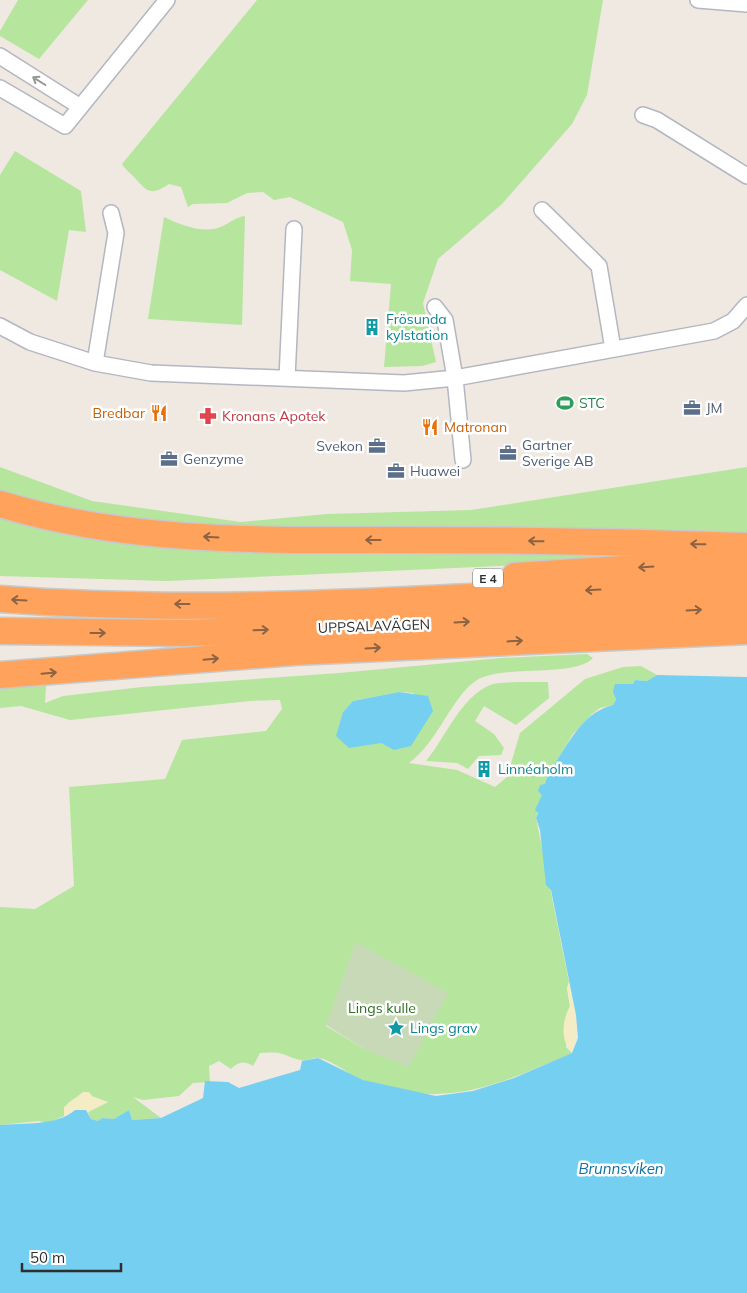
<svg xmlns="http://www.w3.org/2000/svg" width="747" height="1293" font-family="Mulish,sans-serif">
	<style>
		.green { fill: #b6e59e; fill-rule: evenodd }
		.sand { fill: #f3ecc5 }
		.cemetery { fill: #c8d9b8 }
		.water { fill: #75cff0 }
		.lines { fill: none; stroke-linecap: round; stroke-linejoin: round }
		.minor-casing { stroke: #b4b7c1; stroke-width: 18 }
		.motorway-casing { stroke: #c9c9c9; stroke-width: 29 }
		.minor { stroke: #fff; stroke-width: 15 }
		.motorway { stroke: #ffa35c; stroke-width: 26 }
		.oneway { stroke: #969696 }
		.oneway2 { stroke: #8c6343 }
		.labels { text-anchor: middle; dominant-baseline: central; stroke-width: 5; stroke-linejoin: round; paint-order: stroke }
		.shield { fill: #fff; stroke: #6d6d6d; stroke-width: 1 }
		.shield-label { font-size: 12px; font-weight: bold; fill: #2e2e2e }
		.culture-label { font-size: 14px; fill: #0d838f; stroke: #fff; text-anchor: start }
		.leisure-label { font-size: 14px; fill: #27864d; stroke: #fff; text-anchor: start }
		.service-label { font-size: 14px; fill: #4e5e75; stroke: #fff; text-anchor: start }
		.food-label { font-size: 14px; fill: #c56008; stroke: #fff; text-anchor: end }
		.health-label { font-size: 14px; fill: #be3a42; stroke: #fff; text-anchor: start }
		.street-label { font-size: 14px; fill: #2e2e2e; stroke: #fff }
		.park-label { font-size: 14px; fill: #2c6e1b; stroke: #fff }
		.water-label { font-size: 15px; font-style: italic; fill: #0d6fa3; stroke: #fff }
	</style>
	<rect width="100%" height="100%" fill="#efe9e1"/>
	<path class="green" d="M18,0H88L39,59L0,36V31Z
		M257,0H603L587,95L572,124L502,204L438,259L423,303L436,362L422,366L384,367L391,284L350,281L352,250L343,222L290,197L274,200L263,192L247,193L227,203L193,204L188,207L181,187L169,184C149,197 147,191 133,176C129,172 125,169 122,164Z
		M15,151L81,191L86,232L69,230L57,301L0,270V175Z
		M245,216L242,325L148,319L164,217C181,225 205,235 223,226C231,222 236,217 245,216Z
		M0,467L92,501L241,522L327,514L471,510L747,467V535L169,528L47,507L0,492Z
		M0,512L719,556L167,581L0,576Z
		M587,654L593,658C575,678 503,664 477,680C452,696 438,742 409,763L457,770L495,787L507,777L520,733L585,679L623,667L641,666L657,675L647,681L635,680L633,684L622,685L613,705L600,708L592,714L573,734L556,762L549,769L536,818L569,982L567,988L570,1006L566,1047L572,1053C497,1085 445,1111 363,1080C349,1075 334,1061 319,1058C313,1057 306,1062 300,1060C280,1054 283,1051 260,1053L253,1066C245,1061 239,1061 231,1069L219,1061L209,1066L210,1082L193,1083L179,1096L143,1100L133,1097L161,1118L132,1120L129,1110L114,1119L102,1118L98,1121L91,1119L88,1112L108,1102L82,1095C71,1100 64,1103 64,1116L47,1123L39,1121L0,1125V907L35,909L74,886L69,787L165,779L182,740L266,731L282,709L280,700L250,701L70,720L21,706L0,708V687L46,686L45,703L63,696L142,687L339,673L501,658ZM399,692L414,693L395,750L381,743L343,712L353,701ZM356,943L366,1050L326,1026Z
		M548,682L549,698L516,725L484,706L475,721L494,734L504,748L501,755L479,756L468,769L457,763L426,761C446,737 460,698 490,685C500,681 535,682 548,682Z"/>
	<path class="sand" d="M569,982C575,1008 581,1028 572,1053C560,1040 562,1021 570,1006L567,988Z
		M83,1092H89L92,1096L108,1102L88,1112L75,1110L64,1116V1107Z"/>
	<path class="cemetery" d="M356,942L448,993L409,1067L366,1050L326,1025Z"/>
	<path class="water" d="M657,675L747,677V1293H0V1125C23,1123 57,1126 75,1110H86L91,1119L98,1121L102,1118L114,1119L129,1110L132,1120L161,1118L203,1098L205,1081L228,1082L239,1088L300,1070L302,1061L318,1058L363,1080L436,1096L473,1091L514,1078L572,1053L578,1038L576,1015L551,890L546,885L540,830L536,818L538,813L535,810L542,795L538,791L540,785L545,784C549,769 552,769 559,757C574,734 586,712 613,705L616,699L613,692L615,684H633L635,680L647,681Z
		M399,692L428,696L433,711L411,746L394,750L381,743L349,748L336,736L343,712L353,701Z"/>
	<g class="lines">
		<g class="minor-casing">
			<path id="minor" d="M698,0L747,4
				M0,56L79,106
				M0,88L65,126L167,0
				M643,115L657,120L747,176
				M542,210L599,266L613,349
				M435,307L445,320L455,378L463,460
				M0,326L30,342L95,363L151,373L404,383L455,378L714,331L733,321L747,305
				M95,363L116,233L111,213
				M287,378L294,229"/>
		</g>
		<g class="motorway-casing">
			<path id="motorway" d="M0,504C130,544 269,540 404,540C518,540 633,542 747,546
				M515,576L743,561
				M0,599C248,618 499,592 747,584
				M0,631L184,633L378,626L747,607
				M0,675L294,652L747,631"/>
		</g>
		<use href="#minor" class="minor"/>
		<use href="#motorway" class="motorway"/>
	</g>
	<defs><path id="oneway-shaft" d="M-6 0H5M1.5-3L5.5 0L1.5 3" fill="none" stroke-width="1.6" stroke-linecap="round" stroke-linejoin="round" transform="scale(1.25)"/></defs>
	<use class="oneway" href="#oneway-shaft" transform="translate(39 81) rotate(-148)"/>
	<g class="oneway2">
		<use href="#oneway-shaft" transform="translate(211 537) rotate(-177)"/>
		<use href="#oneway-shaft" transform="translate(373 540) rotate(-180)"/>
		<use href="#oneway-shaft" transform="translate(536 541) rotate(-179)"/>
		<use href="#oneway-shaft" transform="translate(698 544) rotate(-179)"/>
		<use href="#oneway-shaft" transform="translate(646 567) rotate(176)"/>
		<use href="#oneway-shaft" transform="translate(593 590) rotate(177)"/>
		<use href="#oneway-shaft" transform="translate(19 600) rotate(-177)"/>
		<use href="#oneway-shaft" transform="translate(182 604) rotate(180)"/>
		<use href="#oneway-shaft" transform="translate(694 610) rotate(-3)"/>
		<use href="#oneway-shaft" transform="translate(462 622) rotate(-3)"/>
		<use href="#oneway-shaft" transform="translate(261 630) rotate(-2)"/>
		<use href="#oneway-shaft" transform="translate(98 633)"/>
		<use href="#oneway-shaft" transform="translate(515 641) rotate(-3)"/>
		<use href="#oneway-shaft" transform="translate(373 648) rotate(-3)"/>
		<use href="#oneway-shaft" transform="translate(211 659) rotate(-5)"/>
		<use href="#oneway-shaft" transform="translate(49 673) rotate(-5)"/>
	</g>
	<defs>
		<g id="building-bare" transform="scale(1.35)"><path d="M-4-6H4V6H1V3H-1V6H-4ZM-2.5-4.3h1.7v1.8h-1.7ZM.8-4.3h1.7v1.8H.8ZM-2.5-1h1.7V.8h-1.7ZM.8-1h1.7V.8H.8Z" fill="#0f9aa8" stroke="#fff" stroke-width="2.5" paint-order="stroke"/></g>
		<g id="stadium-bare" transform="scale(1.35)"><path d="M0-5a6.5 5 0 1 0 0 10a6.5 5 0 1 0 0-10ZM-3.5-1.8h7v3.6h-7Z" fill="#2e9e5b" stroke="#fff" stroke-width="2.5" paint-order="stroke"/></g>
		<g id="office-bare" transform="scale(1.35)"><path d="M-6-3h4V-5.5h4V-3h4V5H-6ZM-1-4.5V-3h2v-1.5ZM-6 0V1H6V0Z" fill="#5c6f8a" stroke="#fff" stroke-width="2.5" paint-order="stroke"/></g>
		<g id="restaurant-bare" transform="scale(1.35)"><path d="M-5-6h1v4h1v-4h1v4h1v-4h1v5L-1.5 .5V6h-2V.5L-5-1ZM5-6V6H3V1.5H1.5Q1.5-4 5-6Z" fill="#e8710a" stroke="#fff" stroke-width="2.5" paint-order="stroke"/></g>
		<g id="pharmacy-bare" transform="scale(1.35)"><path d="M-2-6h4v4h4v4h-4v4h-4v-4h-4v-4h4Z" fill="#e0444e" stroke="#fff" stroke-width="2.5" paint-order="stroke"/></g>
		<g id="sight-bare" transform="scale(1.35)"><path d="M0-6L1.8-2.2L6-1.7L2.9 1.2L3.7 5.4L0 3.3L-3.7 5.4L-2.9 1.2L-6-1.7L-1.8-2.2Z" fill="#0f9aa8" stroke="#fff" stroke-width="2.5" paint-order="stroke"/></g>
	</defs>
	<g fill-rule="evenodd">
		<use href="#building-bare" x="372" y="327"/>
		<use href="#stadium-bare" x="565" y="403"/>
		<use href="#office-bare" x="692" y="408"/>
		<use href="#restaurant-bare" x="159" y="413"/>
		<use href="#pharmacy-bare" x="208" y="416"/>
		<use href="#restaurant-bare" x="430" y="427"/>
		<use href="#office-bare" x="377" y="446"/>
		<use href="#office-bare" x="508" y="453"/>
		<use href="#office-bare" x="169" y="459"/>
		<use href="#office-bare" x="396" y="471"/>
		<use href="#building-bare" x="484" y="769"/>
		<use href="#sight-bare" x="396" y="1028"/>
	</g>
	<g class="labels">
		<rect class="shield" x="473" y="568.5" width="30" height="19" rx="4"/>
		<g class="shield-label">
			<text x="488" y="578">E 4</text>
		</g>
		<g class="culture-label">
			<text x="386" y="319">Frösunda<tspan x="386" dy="16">kylstation</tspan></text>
			<text x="498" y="769">Linnéaholm</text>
			<text x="410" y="1028">Lings grav</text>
		</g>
		<g class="leisure-label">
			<text x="579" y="403">STC</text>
		</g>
		<g class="service-label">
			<text x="706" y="408">JM</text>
			<text x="522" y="445">Gartner<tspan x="522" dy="16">Sverige AB</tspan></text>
			<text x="363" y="446" text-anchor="end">Svekon</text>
			<text x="183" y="459">Genzyme</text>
			<text x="410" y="471">Huawei</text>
		</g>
		<g class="food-label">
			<text x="145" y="413">Bredbar</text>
			<text x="444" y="427" text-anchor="start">Matronan</text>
		</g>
		<g class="health-label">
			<text x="222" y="416">Kronans Apotek</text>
		</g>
		<g class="street-label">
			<text transform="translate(374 626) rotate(-2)">UPPSALAVÄGEN</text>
		</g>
		<g class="park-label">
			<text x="382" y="1008">Lings kulle</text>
		</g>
		<g class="water-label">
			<text x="621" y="1168">Brunnsviken</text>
		</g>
	</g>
	<path d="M22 1263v8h99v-8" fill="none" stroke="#2e2e2e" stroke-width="2.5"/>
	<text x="30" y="1263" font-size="15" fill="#2e2e2e" stroke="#ffffff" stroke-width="4" paint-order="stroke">50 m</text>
</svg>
